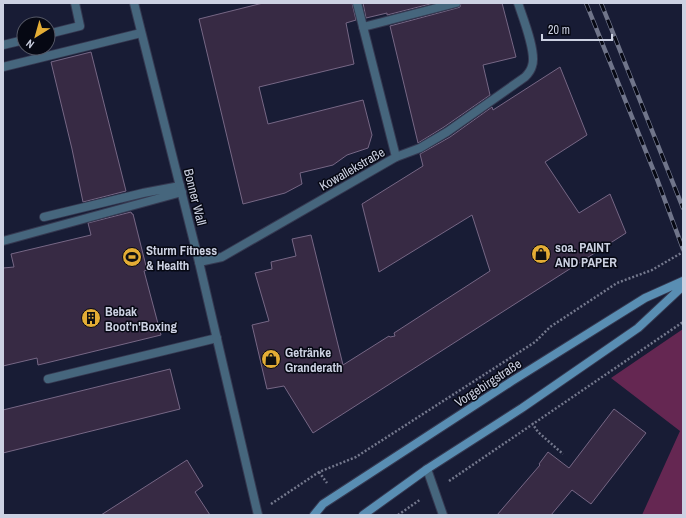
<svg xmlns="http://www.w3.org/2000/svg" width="686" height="518" font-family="'Archivo Narrow',sans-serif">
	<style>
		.green { fill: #652752 }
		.building { fill: #372a44; stroke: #766785 }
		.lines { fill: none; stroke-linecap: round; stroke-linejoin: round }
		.service-casing { stroke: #353951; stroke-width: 10 }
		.minor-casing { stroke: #353951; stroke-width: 10 }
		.tertiary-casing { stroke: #353951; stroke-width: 10 }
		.secondary-casing { stroke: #353951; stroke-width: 10 }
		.path { stroke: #74788d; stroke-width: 2.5; stroke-dasharray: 2 2; stroke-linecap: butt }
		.service { stroke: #46667d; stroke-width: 8 }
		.minor { stroke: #46667d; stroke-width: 8 }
		.tertiary { stroke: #46667d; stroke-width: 8 }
		.secondary { stroke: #598eb3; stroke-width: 8 }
		.rail-casing { stroke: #70758a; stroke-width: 4.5 }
		.rail { stroke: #060813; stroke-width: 3; stroke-dasharray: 9; stroke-linecap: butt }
		.labels { text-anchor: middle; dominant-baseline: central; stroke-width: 3; stroke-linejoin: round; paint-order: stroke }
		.street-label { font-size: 13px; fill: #ccd1e2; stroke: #060813 }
		.poi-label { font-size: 13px; font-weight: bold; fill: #ccd1e2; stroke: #060813; text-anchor: start }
	</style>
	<rect width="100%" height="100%" fill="#181c35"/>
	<path class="green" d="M683,329V515H642L680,431L611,378Z"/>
	<path class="building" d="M263,3H352L356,20L346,23L354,64L259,87L268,124L363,100L372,135L368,148L347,155L333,165L300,173L302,184L285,193L243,204L199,19Z
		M363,3H434L387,15V13L366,18Z
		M461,3H502L516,57L483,65L490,95L444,127L418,143L390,26L457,8L460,7Z
		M91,52L126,191L83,202L72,149L51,62Z
		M560,67L587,135L545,162L579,213L610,194L626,233L313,433L284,386L267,389L252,325L269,321L255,273L272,269L271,262L296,256L292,239L311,235L343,365L389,336L390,337L395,336L394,333L490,271L472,215L379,272L362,204L423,166L420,154L450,137L492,107L493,110Z
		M131,212L132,214H133L147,270L144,271L161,335L38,365L37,358L3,366V268L14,267L11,254L91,235L88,223Z
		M170,369L180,409L3,453V410Z
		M614,409L646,433L591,504L572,490L551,515H497L540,465L539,464L548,452L569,468Z
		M187,460L203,486L195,492L210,515H101Z"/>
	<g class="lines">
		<g class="service-casing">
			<path id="service" d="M363,27L456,3
				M48,34L80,26L75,3
				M3,45L24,40
				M3,67L141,33
				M396,157L420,148L447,132L525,77C528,74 531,70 532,66C537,53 523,18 518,3
				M44,217L143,193L180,186
				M3,241L182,192
				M48,379L217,338"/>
		</g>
		<g class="minor-casing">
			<path id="minor" d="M199,262L222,257L396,157L357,3
				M427,469L443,515"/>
		</g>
		<g class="tertiary-casing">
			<path id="tertiary" d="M134,3L199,262L258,515"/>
		</g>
		<g class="secondary-casing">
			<path id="secondary" d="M314,515L323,504L512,381L645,298L683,281
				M363,515L427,469L522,408L638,328L683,286"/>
		</g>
		<path class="path" d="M532,423L538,432L563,454
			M319,472L327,483
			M449,481L683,322
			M271,504L319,472L356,457L535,342L550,327L617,283L652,270L683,252
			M398,515L421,499"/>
		<use href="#service" class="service"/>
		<use href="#minor" class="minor"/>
		<use href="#tertiary" class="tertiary"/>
		<use href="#secondary" class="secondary"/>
		<g class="rail-casing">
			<path id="rail" d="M586,3L657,179L683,249
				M601,3L683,208"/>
		</g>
		<use href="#rail" class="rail"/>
	</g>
	<defs>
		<g id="shop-disc" transform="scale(1)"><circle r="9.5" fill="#e4ad35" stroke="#060813"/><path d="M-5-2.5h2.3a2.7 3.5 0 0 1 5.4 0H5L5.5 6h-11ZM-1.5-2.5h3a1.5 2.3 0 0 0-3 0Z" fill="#111"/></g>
		<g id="stadium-disc" transform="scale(1)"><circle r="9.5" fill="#e4ad35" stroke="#060813"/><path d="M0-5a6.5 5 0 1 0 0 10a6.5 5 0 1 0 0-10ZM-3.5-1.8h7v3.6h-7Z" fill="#111"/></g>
		<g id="building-disc" transform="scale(1)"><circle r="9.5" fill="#e4ad35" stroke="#060813"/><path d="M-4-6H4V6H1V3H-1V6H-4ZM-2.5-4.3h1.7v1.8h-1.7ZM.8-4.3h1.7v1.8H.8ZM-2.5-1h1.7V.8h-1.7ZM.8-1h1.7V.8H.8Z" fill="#111"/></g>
	</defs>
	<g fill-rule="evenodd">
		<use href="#shop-disc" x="541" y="254"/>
		<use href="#stadium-disc" x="132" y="257"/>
		<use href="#building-disc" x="91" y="318"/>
		<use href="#shop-disc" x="271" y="359"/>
	</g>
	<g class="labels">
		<g class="street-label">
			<text transform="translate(352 169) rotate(-30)">Kowallekstraße</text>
			<text transform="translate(195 197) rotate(76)">Bonner Wall</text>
			<text transform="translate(488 383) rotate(-33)">Vorgebirgstraße</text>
		</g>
		<g class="poi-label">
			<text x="555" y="247">soa. PAINT<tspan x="555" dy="15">AND PAPER</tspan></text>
			<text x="146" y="250">Sturm Fitness<tspan x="146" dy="15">&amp; Health</tspan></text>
			<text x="105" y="311">Bebak<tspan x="105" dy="15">Boot'n'Boxing</tspan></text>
			<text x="285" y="352">Getränke<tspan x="285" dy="15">Granderath</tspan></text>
		</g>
	</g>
	<rect width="686" height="518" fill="none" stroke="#ccd1e2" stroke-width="8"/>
	<g transform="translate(36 36) rotate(217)"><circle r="19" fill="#060813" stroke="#555866"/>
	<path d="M0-3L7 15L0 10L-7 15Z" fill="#e4ad35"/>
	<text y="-6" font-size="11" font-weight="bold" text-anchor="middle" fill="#ccd1e2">N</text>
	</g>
	<path d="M542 34v6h70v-6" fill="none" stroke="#ccd1e2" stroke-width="2"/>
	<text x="548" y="34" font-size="12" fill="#ccd1e2" stroke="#060813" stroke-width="3" paint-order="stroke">20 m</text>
</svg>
